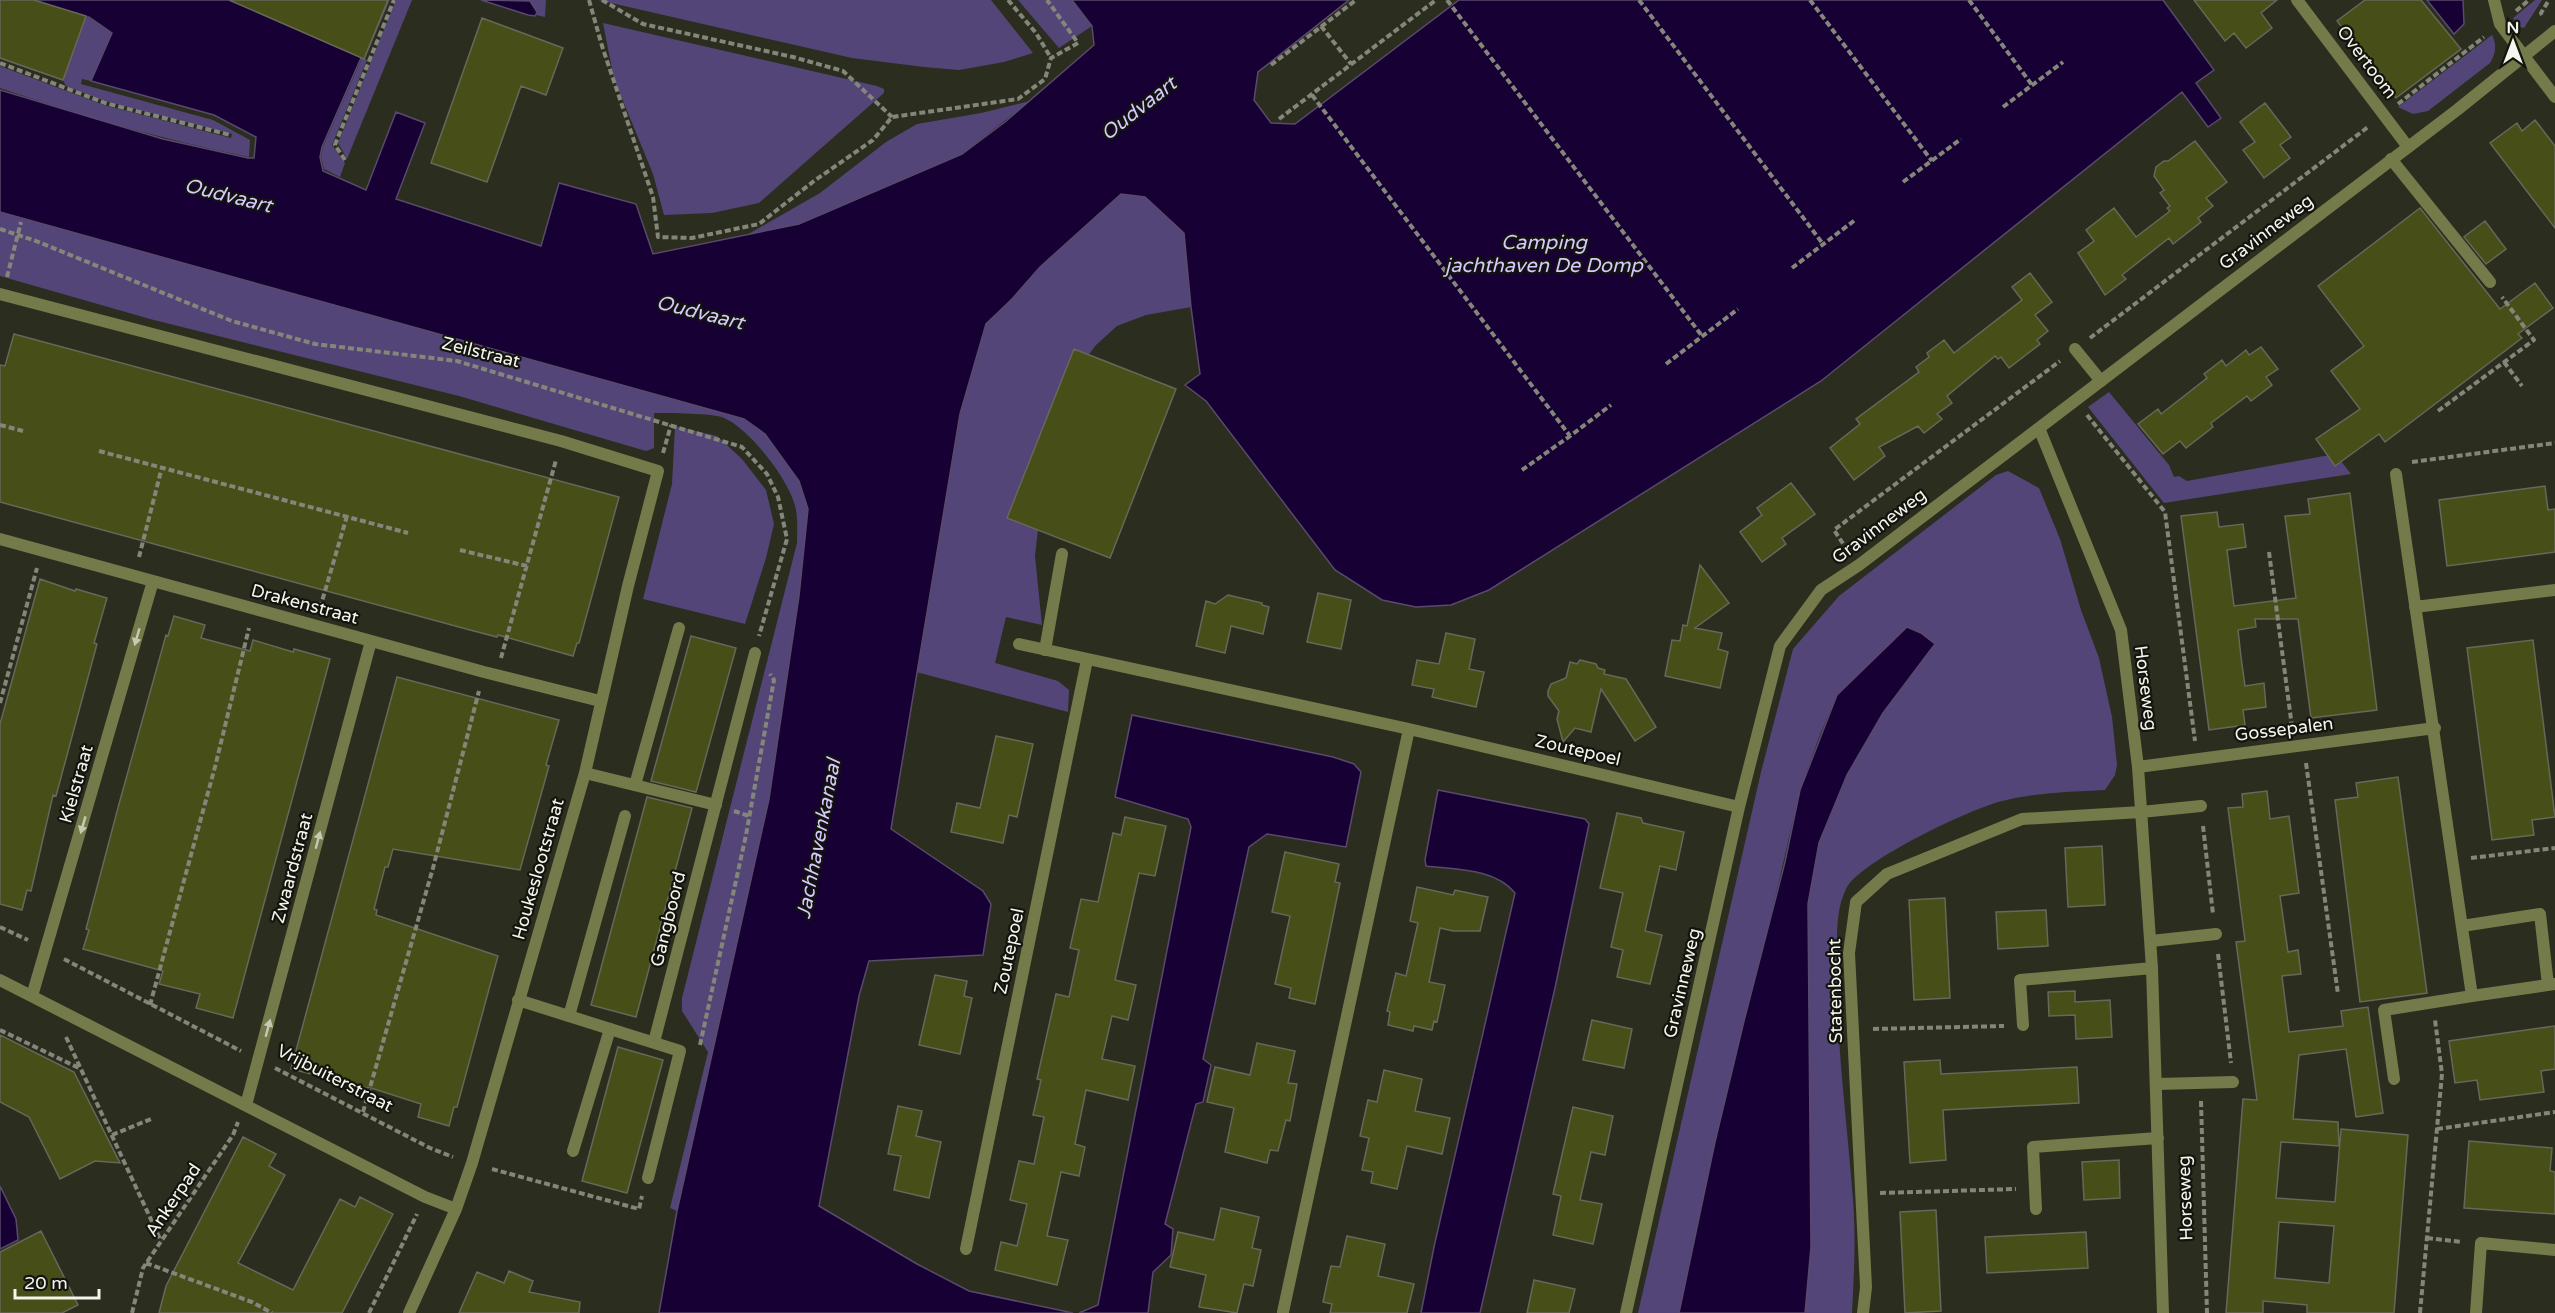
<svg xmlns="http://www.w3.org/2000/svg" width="2555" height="1313" font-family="'Varela Round',sans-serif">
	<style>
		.green { fill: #544578 }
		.water { fill: #160034; stroke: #594a6b; stroke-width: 1.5 }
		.building { fill: #484e17; stroke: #666859; stroke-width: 1.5; fill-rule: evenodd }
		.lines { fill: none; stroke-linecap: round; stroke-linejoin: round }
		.path { stroke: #84867a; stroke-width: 4; stroke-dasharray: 6 3; stroke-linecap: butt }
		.lane { stroke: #747a49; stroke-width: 12 }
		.street { stroke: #747a49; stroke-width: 12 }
		.oneway { fill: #c7cab3 }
		.labels { text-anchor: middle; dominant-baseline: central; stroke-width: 4.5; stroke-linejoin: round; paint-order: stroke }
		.street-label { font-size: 18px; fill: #f4f5ec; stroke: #14140e }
		.water-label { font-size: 20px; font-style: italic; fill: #d6c9ff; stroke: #14140e }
	</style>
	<rect width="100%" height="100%" fill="#2b2d1f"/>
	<path class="green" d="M396,0H412L347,159L338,143Z
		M515,0H546L545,17L536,15L537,12Z
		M598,0H991L1033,53L1004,62L959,70L924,67L852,58Z
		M1018,0H1072L1092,26L1059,48Z
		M2535,0H2542L2524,28L2520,27L2513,18Z
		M86,16L112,32L91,81L82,79L81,84L213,120L250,140L249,157C164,140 82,116 0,88V66L104,105L231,138L232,134L105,101L66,86L63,80Z
		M603,23L877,86L884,89V93L759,203L712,213L664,215L653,174L614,79Z
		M2492,35C2497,45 2496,53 2490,63L2428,111L2413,114L2398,107Z
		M362,58L367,60L332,145L345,163L340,177L324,169L321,157L323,147Z
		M1030,101L962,154L799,224L745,236L820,193L886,142L917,124L981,113Z
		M1121,194L1145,197L1184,233L1191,307L1146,315L1117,326L1096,345L1078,369L1041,503L1035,556L1042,625L1006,617L995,663L1058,681L1069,690L1068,712L916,672L960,414L986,324L1012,299L1040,267Z
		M0,212L744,419L765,434L799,481L808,509L799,596L769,799L677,1211L670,1208L708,1052L682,1011V998L797,543C797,532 798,521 796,510C792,483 749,428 724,418C714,413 668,413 654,413V448L646,451L459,396L150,319L0,276Z
		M2109,392L2169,465L2174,477L2179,476L2187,481L2324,456H2337L2351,474L2164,503L2088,407Z
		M675,426L717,436L742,459L766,490L774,524L766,558L745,624L643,599L672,484Z
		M2008,471L2039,488L2060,539L2081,610L2099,658L2112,717L2117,765L2115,775L2105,790C2071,792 2036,792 2002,801C1972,808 1858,862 1846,889C1836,909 1837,934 1837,956C1835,1037 1847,1119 1853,1200C1856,1237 1854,1275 1852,1313H1805L1808,904L1819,843L1847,775L1883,713L1934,644L1907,627L1837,695L1819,737L1800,790L1679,1313H1638L1761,772L1793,649L1839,596L1996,475Z"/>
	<path class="water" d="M0,0H389L364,59L361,58L322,147L320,157L323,171L366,190L396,112L425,123L396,199L541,246L559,183L636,204L653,254L799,224L962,154L1005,122L1094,45L1092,26L1072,0H1349L1258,72L1254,100L1271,123L1295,124L1459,0H2163L2214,70L2196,83L2221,118L2208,127L2182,92L1821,381L1489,590L1451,605L1416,607L1382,600L1335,570L1206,401L1185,385L1200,374L1191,307L1184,233L1145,197L1121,194L1040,267L1012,299L986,324L960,414L891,829L983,891L991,904L983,955L869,961L859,996L819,1206L917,1264L969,1291L1073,1313H659L677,1211L769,799L799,596L808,509L799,481L765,434L744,419L0,212V90L163,139L248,158H254L256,137L214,115L91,81L112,33L89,17H86L63,80L0,58Z
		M481,0L530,1L537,12L535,16L528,15Z
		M2427,0H2463L2464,24L2454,34Z
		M1907,627L1921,633L1935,644L1883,713L1847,775L1819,843L1808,904L1811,1247L1805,1313H1679L1715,1142L1744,1021L1785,862L1800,790L1837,695Z
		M1132,715L1333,757L1354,764L1361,772L1346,847L1267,834L1249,847L1203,1059L1211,1065L1203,1102L1196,1104L1165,1224L1173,1229L1171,1255L1153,1272L1148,1313H1079L1098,1305L1191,827L1188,819L1115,797Z
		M1438,790L1585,819L1589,824L1555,988L1480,1313H1421L1434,1247L1515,893C1495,868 1456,870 1426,866L1425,860Z
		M0,1186L16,1219L18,1240L0,1249Z"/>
	<path class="building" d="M0,0H34L86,16L63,80L0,58Z
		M229,0H388L364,59Z
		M2194,0H2277L2261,13L2272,28L2246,48L2234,33L2225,41Z
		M2365,0H2421L2461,49L2396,98L2381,73L2379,75L2337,21Z
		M482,18L563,48L546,95L521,86L487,182L431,163Z
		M2265,103L2291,137L2280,145L2290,158L2264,178L2243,150L2255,142L2240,122Z
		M2535,120L2555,146V228L2490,143L2517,123L2522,131Z
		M2195,141L2227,182L2206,198L2213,206L2198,218L2201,222L2173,244L2169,238L2122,275L2126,279L2105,295L2078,253L2094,241L2086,230L2114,208L2136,237L2170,211L2167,208L2170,206L2160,193L2164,190L2154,176L2156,167L2164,161H2168Z
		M2420,208L2500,309L2535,283L2553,308L2518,334L2522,338L2385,442L2379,434L2335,466L2316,439L2360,409L2331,371L2364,346L2318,286Z
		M2485,221L2506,249L2486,264L2464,237Z
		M2030,273L2052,302L2035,315L2048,331L2037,340L2040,344L2009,368L2001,357L1998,359L1995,356L1947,396L1952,403L1937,414L1942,419L1924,433L1918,426L1879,447L1885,456L1854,480L1830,448L1860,424L1856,419L1919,372L1916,367L1929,357L1927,353L1944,340L1954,353L2022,300L2012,287Z
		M14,334L619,497L579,643H577L573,656L498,635L497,637L470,630L0,502V365L5,366Z
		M2261,347L2278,369L2266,377L2272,385L2251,401L2247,396L2211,423L2213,427L2186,448L2180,441L2163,454L2138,424L2158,409L2161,414L2207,378L2204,374L2222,360L2226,366L2246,350L2249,355Z
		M1074,349L1176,389L1110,558L1007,518Z
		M1791,483L1815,514L1782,538L1786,544L1762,562L1740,532L1762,515L1757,508Z
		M2545,486L2548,510L2555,509V552L2447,566L2439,500Z
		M2350,493L2377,710L2311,718L2298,619H2255L2256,627L2238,630L2241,657L2245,686L2264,683L2266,707L2243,710L2245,725L2209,730L2181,516L2217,512L2219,527L2243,524L2246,547L2227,550L2234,606L2296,598L2285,516L2310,514L2308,499Z
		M1700,565L1729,603L1695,628L1722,633L1718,649L1728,652L1720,688L1665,676L1672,640L1680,641L1683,625L1687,626Z
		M40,579L75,591L76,589L107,598L94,643L97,644L56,796L53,795L31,891L27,890L22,910L0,904V724Z
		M1318,593L1351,600L1341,649L1307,642Z
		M1228,595L1262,603V605L1269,607L1263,634L1231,626L1225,653L1196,646L1206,601L1215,604Z
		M174,616L205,625L201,638L250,651L253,640L293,652L294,649L330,659L233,1018L196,1008L200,994L159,984L163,971L83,949L89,930L86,929L119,804L166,635L168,636Z
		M1446,633L1475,639L1469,669L1484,672L1476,707L1432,697L1434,689L1412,685L1417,660L1439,664Z
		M691,636L736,648L696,792L651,781Z
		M2533,640L2555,817L2532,820L2534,835L2492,840L2467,648Z
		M1580,660L1596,664L1598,668L1605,670L1604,674L1626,679L1656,727L1635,741L1601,689L1591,732L1575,728L1563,742L1557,719L1559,711L1548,696V691L1551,684L1566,678L1570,662L1577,664Z
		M397,677L559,720L546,765L549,766L520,870L393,849L388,867H385L374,909L377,910L376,915L498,956L457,1107H454L449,1126L418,1117L421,1104L368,1087L367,1088L291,1069Z
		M996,736L1033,744L1017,817L1009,815L1003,843L951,832L957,803L980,808Z
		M2398,777L2427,993L2360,1002L2335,800L2358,797L2356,783Z
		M2267,791L2270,819L2289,816L2299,893L2280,896L2288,952L2298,950L2301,974L2282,976L2289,1032L2343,1026L2341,1011L2368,1007L2383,1113L2356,1117L2346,1049L2299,1055L2293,1119L2338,1122L2339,1146L2281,1142L2276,1198L2335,1202L2341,1129L2408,1135L2394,1313H2307V1305L2263,1301V1313H2226L2243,1099L2257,1100L2236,942L2245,941L2228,808L2243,807L2242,794ZM2279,1222L2334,1226L2329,1283L2275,1278Z
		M647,797L692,808L636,1017L591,1005Z
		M1617,813L1641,818L1643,823L1684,832L1676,870L1660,866L1645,931L1662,935L1650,984L1617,977L1623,950L1611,947L1623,893L1600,888Z
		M1125,817L1166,826L1155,876L1139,873L1115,980L1136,985L1128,1020L1112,1016L1102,1059L1135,1066L1128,1100L1086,1090L1075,1144L1085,1147L1079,1176L1061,1172L1047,1236L1068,1240L1057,1285L995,1270L1001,1242L1017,1246L1027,1204L1010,1200L1019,1161L1034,1164L1044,1117L1033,1115L1041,1080L1037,1079L1056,994L1069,997L1079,950L1070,948L1081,899L1098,902L1113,833L1121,835Z
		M2102,846L2105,905L2068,907L2065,848Z
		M1285,852L1339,864L1335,882L1340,883L1315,1004L1289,998L1291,988L1275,984L1290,916L1272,912Z
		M1417,887L1453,895L1455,890L1488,897L1480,931H1453L1440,928L1429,982L1445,985L1437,1022L1434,1021L1432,1030L1414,1026L1413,1031L1388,1025L1390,1012L1387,1011L1396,973L1406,976L1418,923L1410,921Z
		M1945,898L1950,998L1914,1000L1909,900Z
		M2046,910L2048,946L1998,949L1996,912Z
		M935,975L967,981L964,996L972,998L960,1054L919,1045Z
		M2075,991V1002L2110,1000L2112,1037L2076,1039L2075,1015L2049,1016L2048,992Z
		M1592,1020L1632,1029L1624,1068L1583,1060Z
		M2555,1026V1069L2541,1071L2544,1092L2480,1100L2477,1080L2455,1083L2449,1041Z
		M0,1035L74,1072L120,1163L95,1161L60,1179L29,1117L0,1102Z
		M1257,1043L1295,1051L1288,1083L1297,1084L1290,1121L1286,1120L1278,1151L1270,1150L1267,1163L1225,1152L1234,1108L1207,1102L1215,1067L1250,1075Z
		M618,1047L663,1060L627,1193L582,1181Z
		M1940,1060L1941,1074L2077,1067L2079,1103L1943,1110L1946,1160L1910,1163L1904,1062Z
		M1384,1070L1422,1079L1415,1111L1450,1118L1442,1154L1407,1146L1397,1189L1371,1183L1373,1172L1362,1170L1369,1138L1360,1136L1368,1100L1377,1102Z
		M898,1106L922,1111L916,1136L941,1142L929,1198L894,1190L901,1156L888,1154Z
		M1573,1107L1613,1116L1605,1155L1591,1152L1580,1200L1602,1204L1593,1244L1553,1235L1561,1196L1553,1194Z
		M243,1137L276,1154L269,1166L285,1175L238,1263L293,1290L340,1199L355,1207L360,1197L393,1214L342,1313H159L166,1286Z
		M2469,1141L2552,1148L2550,1171L2555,1172V1214L2464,1208Z
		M2119,1160L2120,1198L2084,1200L2082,1162Z
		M1221,1208L1259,1217L1252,1248L1261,1250L1253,1286L1244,1284L1237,1313L1199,1307L1206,1275L1170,1267L1178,1232L1214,1240Z
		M1936,1210L1941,1311L1905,1313L1900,1212Z
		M41,1231L78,1305L62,1313H0V1252Z
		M2086,1232L2088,1268L1987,1273L1985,1237Z
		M1347,1236L1385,1244L1378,1276L1414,1284L1407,1313H1330L1332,1304L1323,1302L1327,1283L1331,1266L1340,1267Z
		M509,1271L533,1281L529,1292L580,1302L579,1313H459L477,1272L504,1283Z
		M1534,1280L1575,1289L1569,1313H1527Z"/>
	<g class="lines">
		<path class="path" d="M589,0L602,46L653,197L658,237L692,238L759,224L814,181L873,140L892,117L1018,99L1045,79L1051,58L1078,43L1047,0
			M602,0L643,24L793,57L843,71L892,117
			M1008,0L1036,33L1051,58
			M1447,0L1702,336
			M1639,0L1823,244
			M1810,0L1932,161
			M1969,0L2032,85
			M2516,11L2529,0
			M2542,15L2541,13L2549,0
			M1321,26L1351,64
			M0,63L105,103L230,135
			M1271,65L1356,0
			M1312,95L1570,436L1611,405
			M2398,104L2484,37
			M2003,107L2063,62
			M1279,119L1436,0
			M345,160L335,145L336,142L394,0
			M1903,182L1961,139
			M0,229L36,241L232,321L315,344L457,361L742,447L767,474L778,497L787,539L759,636
			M1792,268L1855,220
			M7,277L21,222
			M2090,338L2368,127
			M2504,362L2522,386
			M1666,364L1738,309
			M2438,411L2534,340L2502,297
			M2087,415L2165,512L2195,741
			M0,425L23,431
			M99,451L408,533
			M663,453L671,425
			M2412,462L2555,443
			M1522,470L1570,436
			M460,550L527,566
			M1848,551L1834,530L2060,361
			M2269,552L2292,727
			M139,557L162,467
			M320,608L347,516
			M501,658L556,460
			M0,703L37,568
			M2306,763L2338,994
			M734,811L749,816
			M2203,826L2213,914
			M2471,858L2555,848
			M0,927L28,940
			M2218,954L2231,1063
			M64,959L241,1051
			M150,1005L215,767L249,628
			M1873,1029L2004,1026
			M0,1030L81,1069
			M66,1037L161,1241
			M700,1045L746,835L774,680L770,674
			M275,1068L430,1148L453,1157
			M2201,1101L2207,1313
			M363,1112L433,868L479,691
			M2437,1129L2555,1112
			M112,1135L151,1119
			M492,1169L639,1209L642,1196
			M1880,1193L2016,1189
			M2427,1238L2462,1242
			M146,1263L252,1302L272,1313
			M132,1313L143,1268L233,1135L238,1122
			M369,1313L417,1214
			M2420,1313L2442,1074L2435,1020"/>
		<path class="lane" d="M2494,0L2500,24L2524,56
			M2391,159L2490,282
			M2075,349L2101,381
			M1045,650L1062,554
			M635,785L679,628
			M2141,812L2201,806
			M2151,941L2216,934
			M569,1016L625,816
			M2394,1079L2384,1010L2472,996
			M2157,1084L2233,1082
			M573,1151L610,1029"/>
		<path class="street" d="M2297,0L2408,147
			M2524,56L2555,97
			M0,294L561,441L658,471L628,586L585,773L472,1163L456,1209L409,1313
			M2039,428L2121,630L2138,767L2152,968L2163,1313
			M2396,474L2472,996L2555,984
			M0,539L484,672L600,701
			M2415,607L2555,590
			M1019,644L1409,729L1739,807
			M2138,767L2435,728
			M585,773L716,805
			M2462,926L2540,914L2548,985
			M0,980L425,1197L456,1209
			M32,996L153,581
			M518,1000L680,1051L648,1178
			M2023,1025L2020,980L2152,968
			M654,1042L755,653
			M246,1105L371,641
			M2036,1209L2033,1147L2158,1138
			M966,1249L1087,660
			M1283,1312L1409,729
			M1626,1313L1739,807L1780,646L1821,590L1859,565L2457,110L2555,31
			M1863,1313L1866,1287L1849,953L1856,902L1887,874L2022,819L2141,812
			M2476,1313L2481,1243L2555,1250"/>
	</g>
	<defs><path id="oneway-solid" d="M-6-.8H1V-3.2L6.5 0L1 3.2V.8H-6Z" transform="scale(1.5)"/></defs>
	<g class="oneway">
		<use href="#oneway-solid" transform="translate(137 637) rotate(106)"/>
		<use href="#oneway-solid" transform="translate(83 825) rotate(106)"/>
		<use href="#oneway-solid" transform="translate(318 840) rotate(-75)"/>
		<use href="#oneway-solid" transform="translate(268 1028) rotate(-75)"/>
	</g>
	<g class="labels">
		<g class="street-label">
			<text transform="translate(2367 62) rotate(53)">Overtoom</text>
			<text transform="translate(2266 232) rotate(-37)">Gravinneweg</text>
			<text transform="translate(481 352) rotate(14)">Zeilstraat</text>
			<text transform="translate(1879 526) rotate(-37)">Gravinneweg</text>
			<text transform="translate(305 604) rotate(15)">Drakenstraat</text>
			<text transform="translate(2146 688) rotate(83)">Horseweg</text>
			<text transform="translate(2284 729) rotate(-7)">Gossepalen</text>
			<text transform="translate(1578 750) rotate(13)">Zoutepoel</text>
			<text transform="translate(76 784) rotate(-74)">Kielstraat</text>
			<text transform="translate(292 868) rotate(-75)">Zwaardstraat</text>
			<text transform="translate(538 869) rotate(-74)">Houkeslootstraat</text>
			<text transform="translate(668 919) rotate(-76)">Gangboord</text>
			<text transform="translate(1009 951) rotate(-78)">Zoutepoel</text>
			<text transform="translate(1682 983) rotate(-77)">Gravinneweg</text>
			<text transform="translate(1835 991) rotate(-91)">Statenbocht</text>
			<text transform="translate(335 1078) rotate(27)">Vrijbuiterstraat</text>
			<text transform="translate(2185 1198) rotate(-92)">Horseweg</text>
			<text transform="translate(173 1200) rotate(-56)">Ankerpad</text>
		</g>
		<g class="water-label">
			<text transform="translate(1139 109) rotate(-38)">Oudvaart</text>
			<text transform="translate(228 196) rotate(14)">Oudvaart</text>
			<text x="1544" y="243">Camping<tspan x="1544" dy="23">jachthaven De Domp</tspan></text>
			<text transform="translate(700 313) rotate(14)">Oudvaart</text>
			<text transform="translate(819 839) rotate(-79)">Jachhavenkanaal</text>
		</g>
	</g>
	<g transform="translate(2513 42)" stroke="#14140e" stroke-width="4.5" paint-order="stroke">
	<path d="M0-4.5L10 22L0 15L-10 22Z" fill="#f4f5ec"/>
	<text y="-9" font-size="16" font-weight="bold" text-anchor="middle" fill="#f4f5ec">N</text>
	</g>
	<path d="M15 1289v9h84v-9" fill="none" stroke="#f4f5ec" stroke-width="3"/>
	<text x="24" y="1289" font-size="18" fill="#f4f5ec" stroke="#14140e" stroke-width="4.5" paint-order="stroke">20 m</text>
</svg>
